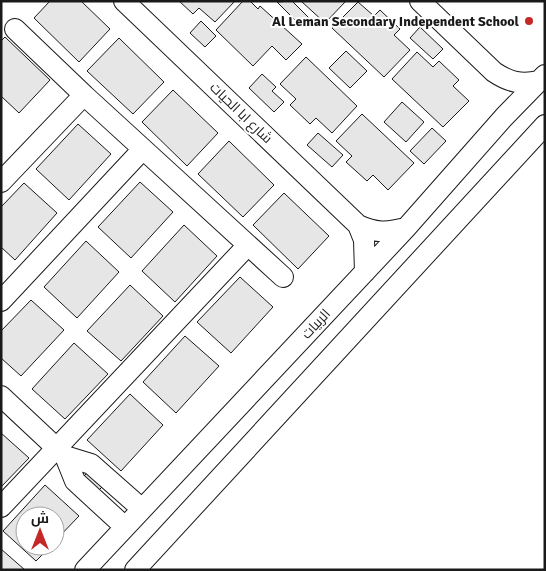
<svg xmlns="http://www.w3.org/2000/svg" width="546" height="571" font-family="Signika,Cairo,sans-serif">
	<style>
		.building { fill: #e6e6e6; stroke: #1a1a1a }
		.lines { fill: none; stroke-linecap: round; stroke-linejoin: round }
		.minor-casing { stroke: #1a1a1a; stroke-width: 22 }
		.minor { stroke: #fff; stroke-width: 20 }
		.poi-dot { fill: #c62828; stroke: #fff; stroke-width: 2 }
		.labels { text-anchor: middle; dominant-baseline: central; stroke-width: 4; stroke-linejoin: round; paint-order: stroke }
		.poi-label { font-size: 14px; font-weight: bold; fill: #1a1a1a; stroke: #fff; text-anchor: end }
		.street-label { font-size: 14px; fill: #1a1a1a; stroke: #fff }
	</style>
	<rect width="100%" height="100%" fill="#fff"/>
	<path class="building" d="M50,1H81L110,29L79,62L34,18Z
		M179,1H235L215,22L199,8L193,14Z
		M243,1H250L258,9L260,6L302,44L286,60L272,46L253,66L216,30Z
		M292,1L309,18L301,26L277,2Z
		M301,1H346L325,23Z
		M358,2L374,16L380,10L400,29L394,35L410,50L384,77L332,28Z
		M201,21L216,36L205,47L190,33Z
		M420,27L443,49L433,59L410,38Z
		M5,37L50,80L19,113L1,96V41Z
		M119,38L164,82L133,114L87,71Z
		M346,51L367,71L350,88L329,68Z
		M417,52L433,67L439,61L459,80L453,86L469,101L443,127L392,79Z
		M306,57L357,106L332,133L316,118L310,124L290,105L296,99L280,84Z
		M262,74L276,87L272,91L284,102L274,112L249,88Z
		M173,90L218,133L187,166L142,122Z
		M402,102L424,122L406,142L384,122Z
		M362,114L414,163L388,190L373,175L367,181L346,162L352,156L336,141Z
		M78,124L111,154L69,200L36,169Z
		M432,128L446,141L424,164L410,151Z
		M318,133L343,155L332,167L307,145Z
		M229,141L274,185L243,217L198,174Z
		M140,182L173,212L131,258L98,227Z
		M24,183L57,213L15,260L1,247V207Z
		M284,193L329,236L298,269L253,225Z
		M184,225L217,256L175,302L142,271Z
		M86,241L119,272L77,318L44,287Z
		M240,277L273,307L231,353L197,322Z
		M130,285L163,316L121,361L87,331Z
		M31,300L64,330L21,376L1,358V331Z
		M185,336L219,366L176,413L143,382Z
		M74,343L108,374L65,419L32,389Z
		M130,394L163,425L121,471L87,440Z
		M1,433L29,458L1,487Z
		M89,471L104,485L96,493L81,479Z
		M45,485L79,516L55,541V516H25V546H51L36,561L3,531Z
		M1,549L25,570H1Z"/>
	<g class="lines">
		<g class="minor-casing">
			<path id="minor" d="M124,1L358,225C375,233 387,233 406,228
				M420,1L494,72C509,82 521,85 539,81
				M84,95L283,277
				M1,182L84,95L15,29
				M358,225L364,240L365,272
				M1,301L143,149
				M1,396L65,456L91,464L142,509
				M65,456L75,481L125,527
				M1,507L248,245
				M85,570L406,228L504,117L545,75
				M135,570L545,125"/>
		</g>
		<use href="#minor" class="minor"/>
	</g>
	<circle class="poi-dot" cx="529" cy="21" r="5"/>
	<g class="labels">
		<g class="poi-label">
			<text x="519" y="21">Al Leman Secondary Independent School</text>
		</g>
		<g class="street-label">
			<text transform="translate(241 113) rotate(44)">شارع ابا الحيات</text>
			<text transform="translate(316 324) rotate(-47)">الربيات</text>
		</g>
	</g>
	<rect width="546" height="571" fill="none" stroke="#1a1a1a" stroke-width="5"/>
	<g transform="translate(40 531)"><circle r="24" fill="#ffffff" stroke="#a3a3a3"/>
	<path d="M0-4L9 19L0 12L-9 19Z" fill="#c62828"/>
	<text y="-8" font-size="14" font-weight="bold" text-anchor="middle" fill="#1a1a1a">ش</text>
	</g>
</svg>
